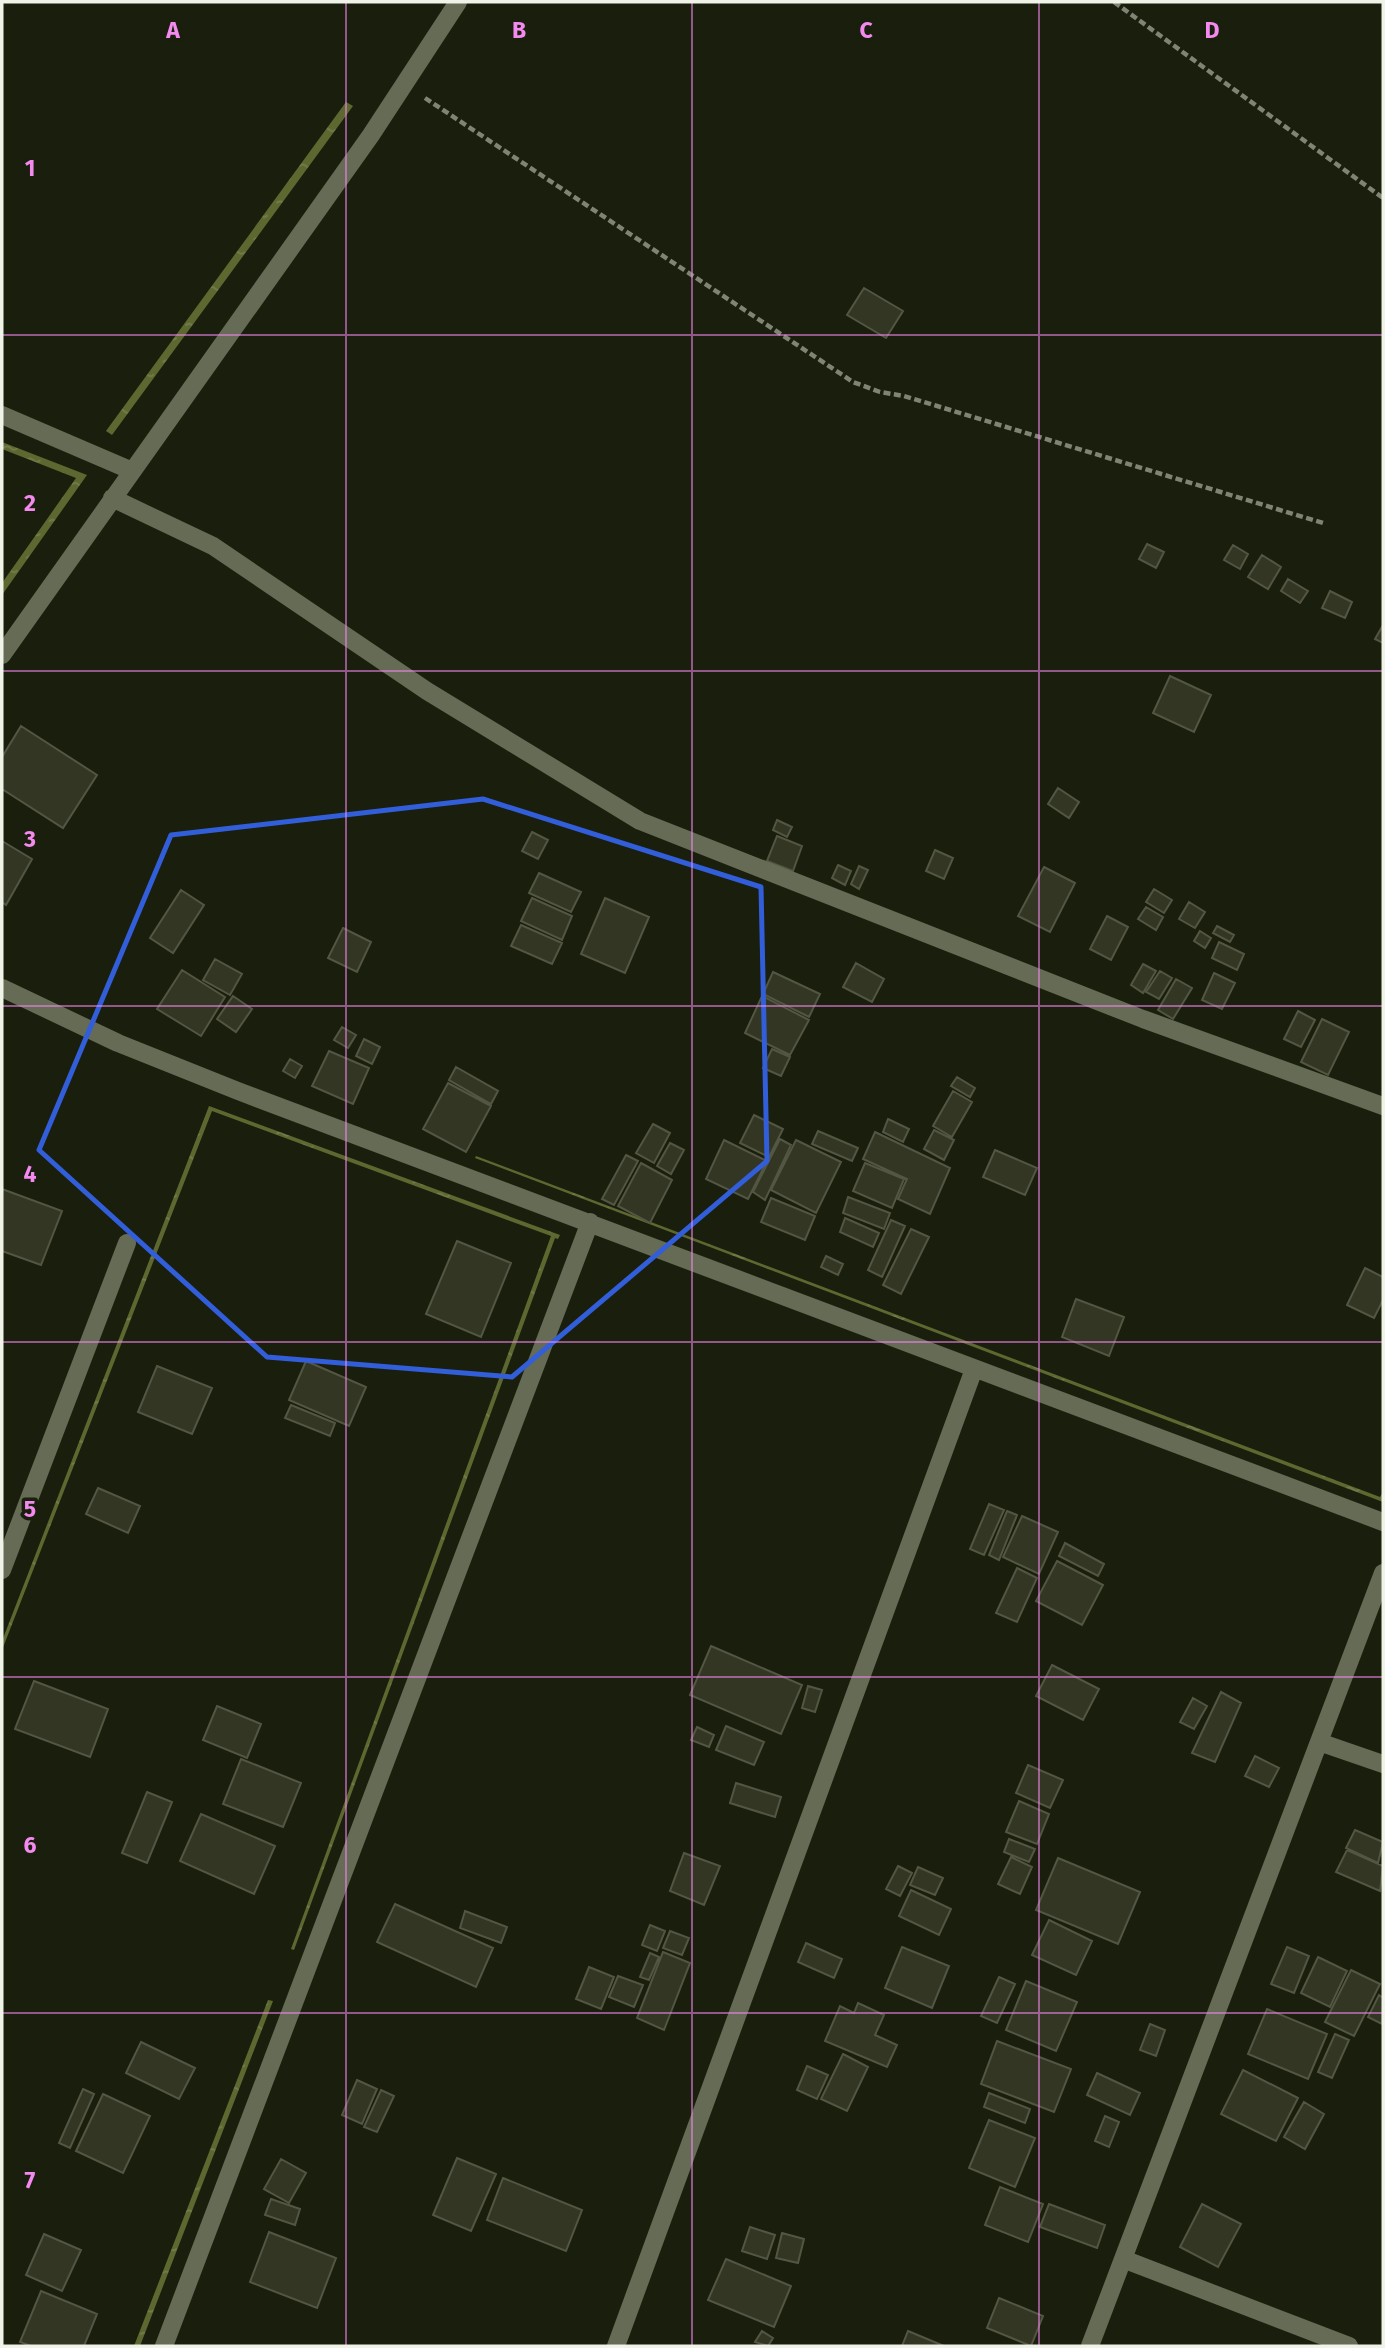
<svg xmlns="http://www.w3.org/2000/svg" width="1385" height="2348" font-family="'Fira Sans',sans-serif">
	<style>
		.water { fill: url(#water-ripples) }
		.building { fill: #323623; stroke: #525642; stroke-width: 2 }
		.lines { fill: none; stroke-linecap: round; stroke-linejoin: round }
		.path { stroke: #808475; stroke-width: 4.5; stroke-dasharray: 7 3.5; stroke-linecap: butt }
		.street { stroke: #656b54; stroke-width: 18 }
		.marked { fill: none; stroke: #325eda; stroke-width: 5; stroke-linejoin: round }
		.grid { fill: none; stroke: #f489f0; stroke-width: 2; stroke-opacity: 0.55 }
		.grid-label { font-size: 23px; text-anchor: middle; font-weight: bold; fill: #f489f0; stroke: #1a1e0c; stroke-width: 7; stroke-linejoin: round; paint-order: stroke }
	</style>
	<defs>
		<pattern id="water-ripples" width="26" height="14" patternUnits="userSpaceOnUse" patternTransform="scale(1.75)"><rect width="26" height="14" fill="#5d6730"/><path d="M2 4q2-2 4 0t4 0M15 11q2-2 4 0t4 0" fill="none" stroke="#757d4e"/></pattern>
	</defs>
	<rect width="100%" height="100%" fill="#1a1e0c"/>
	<path class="water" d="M346,102L353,106L112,435L106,431Z
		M2,442L87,475L2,595V583L76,478L2,449Z
		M209,1106L560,1235L558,1239L555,1238L294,1950L291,1949L551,1236L212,1111L2,1650V1641Z
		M476,1156L1380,1497L1383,1492V1502L475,1158Z
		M268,2000L273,2001L140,2346H134Z"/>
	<path class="building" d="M864,288L903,311L886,338L847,315Z
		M1147,544L1164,552L1156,568L1139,559Z
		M1233,545L1248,554L1240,569L1224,560Z
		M1262,555L1281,567L1268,589L1248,577Z
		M1288,579L1308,591L1300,603L1281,591Z
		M1330,591L1352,602L1345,618L1322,608Z
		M1383,625V643L1375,639Z
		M1170,676L1211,695L1194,732L1153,713Z
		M21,726L97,775L63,828L2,789V757Z
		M1058,788L1079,802L1069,818L1048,804Z
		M777,820L792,827L787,837L773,830Z
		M532,832L548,840L538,859L522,851Z
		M777,836L802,846L793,871L767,861Z
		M2,841L32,859L6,905L2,902Z
		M935,850L953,858L944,879L926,871Z
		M838,865L851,871L845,885L832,878Z
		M859,866L868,870L859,889L851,884Z
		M1044,867L1075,883L1050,932L1018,916Z
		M539,873L581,892L571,912L529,893Z
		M1154,889L1172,900L1164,913L1146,902Z
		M181,890L204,905L173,953L150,938Z
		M532,898L572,916L562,940L521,921Z
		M605,898L649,917L625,973L581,954Z
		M1189,902L1205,912L1195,928L1179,919Z
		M1146,907L1163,917L1156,930L1138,919Z
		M1107,916L1128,927L1111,960L1090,949Z
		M521,925L562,943L552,964L511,946Z
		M1217,926L1234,935L1230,942L1213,933Z
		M343,928L371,942L357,972L328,958Z
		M1200,931L1211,938L1205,948L1194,941Z
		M1219,942L1244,954L1237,970L1212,958Z
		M215,959L242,974L230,995L203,980Z
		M856,963L884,979L872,1002L843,987Z
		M1143,964L1156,971L1143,993L1131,985Z
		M182,970L225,997L201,1036L157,1009Z
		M1160,971L1172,978L1159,999L1146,992Z
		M773,972L820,994L809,1017L763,994Z
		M1214,973L1235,983L1222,1009L1202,1000Z
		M1176,979L1192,988L1173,1019L1158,1010Z
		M233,996L252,1009L236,1032L217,1019Z
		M762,996L809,1020L790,1055L745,1033Z
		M1298,1011L1315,1020L1301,1047L1284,1039Z
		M1322,1019L1349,1032L1328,1075L1301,1062Z
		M342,1027L356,1035L348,1048L334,1040Z
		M364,1039L380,1047L372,1064L356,1056Z
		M772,1049L790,1057L781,1076L763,1068Z
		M329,1051L369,1068L353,1104L312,1086Z
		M290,1059L302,1066L295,1078L283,1071Z
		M456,1067L498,1091L491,1104L449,1080Z
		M957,1077L975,1088L970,1097L951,1086Z
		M448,1083L491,1106L466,1152L423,1129Z
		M953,1091L972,1102L952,1137L933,1126Z
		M754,1115L783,1129L769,1157L740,1143Z
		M888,1119L909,1129L903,1142L883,1132Z
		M653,1124L670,1133L654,1163L636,1153Z
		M934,1130L954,1140L944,1160L924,1149Z
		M818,1131L858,1148L852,1161L812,1144Z
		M875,1132L950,1168L930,1214L898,1199L907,1179L863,1159Z
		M780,1139L791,1145L765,1200L753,1192Z
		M724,1140L767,1161L748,1199L706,1179Z
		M796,1140L841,1162L816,1213L771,1190Z
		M670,1143L684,1150L671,1174L657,1166Z
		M995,1150L1037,1168L1025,1195L983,1177Z
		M626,1155L638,1161L614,1205L602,1199Z
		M641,1163L672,1180L650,1223L618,1206Z
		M865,1163L904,1179L892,1208L853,1191Z
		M2,1189L62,1211L41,1265L2,1251Z
		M848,1197L890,1213L884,1229L843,1213Z
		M771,1198L815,1216L805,1240L761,1222Z
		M845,1218L879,1233L873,1247L840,1232Z
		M891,1220L905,1226L882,1277L868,1270Z
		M911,1229L929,1237L901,1294L883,1285Z
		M457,1241L511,1263L481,1337L426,1314Z
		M826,1256L843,1264L838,1275L821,1267Z
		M1365,1268L1383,1277V1300L1374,1318L1347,1305Z
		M1076,1299L1124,1317L1109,1356L1062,1337Z
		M306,1361L366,1387L349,1426L289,1400Z
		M157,1366L212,1388L192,1434L138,1412Z
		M291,1405L335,1423L330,1436L285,1418Z
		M98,1488L140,1506L128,1533L86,1514Z
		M989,1504L1004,1510L984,1555L970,1549Z
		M1007,1511L1017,1515L999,1560L989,1555Z
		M1022,1516L1058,1532L1039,1574L1003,1557Z
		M1065,1543L1104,1564L1098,1576L1059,1556Z
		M1057,1561L1103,1585L1082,1625L1036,1601Z
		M1017,1568L1037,1578L1017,1622L996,1613Z
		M711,1646L802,1685L781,1734L690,1695Z
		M1052,1665L1099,1689L1083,1720L1036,1696Z
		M34,1681L108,1709L90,1757L15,1729Z
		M808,1686L822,1690L815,1712L802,1708Z
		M1221,1692L1241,1703L1215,1762L1192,1753Z
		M1193,1698L1207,1706L1194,1729L1180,1722Z
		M217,1706L261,1724L247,1758L203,1740Z
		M726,1726L764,1742L754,1765L716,1750Z
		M697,1727L714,1735L709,1747L691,1740Z
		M1255,1756L1279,1768L1269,1787L1245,1776Z
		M241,1759L301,1783L283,1827L223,1804Z
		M1028,1765L1063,1780L1050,1808L1016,1793Z
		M736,1783L781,1797L775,1817L730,1803Z
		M147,1792L172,1802L147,1863L122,1853Z
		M1019,1801L1049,1814L1037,1844L1006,1832Z
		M201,1814L275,1846L254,1894L180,1861Z
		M1355,1830L1383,1842L1378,1863L1346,1848Z
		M1009,1839L1035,1849L1029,1862L1004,1852Z
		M1347,1850L1383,1866L1380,1891L1336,1872Z
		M684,1853L720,1866L704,1905L670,1891Z
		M1011,1857L1032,1867L1020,1894L998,1884Z
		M1058,1858L1140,1892L1118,1944L1036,1910Z
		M898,1866L912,1873L900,1896L886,1889Z
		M918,1867L943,1878L935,1895L910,1885Z
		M911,1890L951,1909L939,1935L899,1916Z
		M395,1904L493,1948L476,1987L377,1942Z
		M465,1911L507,1927L501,1943L460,1928Z
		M1049,1920L1092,1941L1076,1975L1032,1955Z
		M650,1925L665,1931L657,1951L642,1945Z
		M670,1931L689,1938L682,1955L663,1948Z
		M806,1943L842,1959L834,1978L798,1962Z
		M902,1947L949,1966L932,2008L885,1988Z
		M1287,1947L1309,1956L1294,1993L1271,1984Z
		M663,1952L690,1963L664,2030L637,2018Z
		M650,1953L659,1957L649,1980L640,1977Z
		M1318,1957L1347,1971L1330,2007L1301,1993Z
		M589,1967L614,1977L601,2009L576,1999Z
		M1351,1970L1380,1984L1354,2036L1325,2022Z
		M618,1976L643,1985L634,2007L609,1997Z
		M999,1977L1015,1984L997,2023L981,2016Z
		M1026,1981L1077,2002L1056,2051L1006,2030Z
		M1379,1995L1383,1998L1382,2024L1368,2017Z
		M858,2003L884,2015L875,2035L897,2045L887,2067L825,2041L840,2006L854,2013Z
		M1267,2009L1327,2034L1308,2079L1248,2054Z
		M1150,2024L1165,2030L1156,2056L1140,2050Z
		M1335,2034L1349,2040L1332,2078L1318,2072Z
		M997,2041L1071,2069L1054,2112L981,2084Z
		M141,2042L195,2068L179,2099L126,2073Z
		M843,2054L868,2067L847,2111L821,2099Z
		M807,2066L828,2075L817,2099L797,2090Z
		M1243,2070L1298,2098L1276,2141L1221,2114Z
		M1097,2073L1140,2093L1130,2115L1087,2095Z
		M357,2080L377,2089L362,2124L342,2115Z
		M83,2089L94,2094L70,2148L59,2143Z
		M381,2090L394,2096L377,2132L364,2127Z
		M989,2093L1030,2109L1025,2123L984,2107Z
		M103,2094L150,2116L123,2173L76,2151Z
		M1304,2102L1324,2114L1305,2149L1284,2137Z
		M1105,2116L1119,2122L1109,2147L1095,2141Z
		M989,2120L1035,2138L1015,2187L969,2168Z
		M457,2158L496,2174L471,2231L433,2215Z
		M281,2159L306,2173L289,2203L264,2189Z
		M503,2178L582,2210L566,2251L487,2220Z
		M1000,2187L1043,2204L1028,2242L985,2225Z
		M271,2199L300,2209L295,2225L265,2215Z
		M1049,2204L1105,2225L1097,2248L1040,2227Z
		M1202,2204L1241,2224L1218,2267L1180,2247Z
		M750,2227L775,2235L767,2259L742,2251Z
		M269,2232L336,2258L317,2308L250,2282Z
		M782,2233L804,2239L798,2263L776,2258Z
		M44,2234L81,2250L62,2291L26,2275Z
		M726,2259L791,2286L774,2327L708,2300Z
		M41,2291L97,2314L84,2346H31L20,2342Z
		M999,2298L1043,2316L1031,2346L987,2328Z
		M762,2331L773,2338L768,2346L755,2342Z
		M908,2331L944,2346H902Z"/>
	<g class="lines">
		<path class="path" d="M1114,2L1383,198
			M425,98L853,382L880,392L904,396L1323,523"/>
		<path class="street" d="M2,415L130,470
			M112,498L213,546L427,691L640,821L1143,1019L1383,1106
			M2,655L371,135L458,2
			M2,988L118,1043L238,1091L1383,1522
			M2,1570L127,1243
			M1319,1742L1383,1764
			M1123,2259L1349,2346
			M164,2346L590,1222
			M616,2346L974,1369
			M1090,2346L1383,1573"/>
	</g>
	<path class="marked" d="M483,799L761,887L767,1161L512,1377L267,1357L39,1150L171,835Z"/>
	<path class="grid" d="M346,2V2346M692,2V2346M1039,2V2346M2,335H1383M2,671H1383M2,1006H1383M2,1342H1383M2,1677H1383M2,2013H1383"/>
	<g class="grid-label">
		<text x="173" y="38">A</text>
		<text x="519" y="38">B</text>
		<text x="866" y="38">C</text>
		<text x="1212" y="38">D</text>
		<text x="30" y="176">1</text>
		<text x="30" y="511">2</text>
		<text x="30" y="847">3</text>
		<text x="30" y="1182">4</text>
		<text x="30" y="1517">5</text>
		<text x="30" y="1853">6</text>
		<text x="30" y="2188">7</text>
	</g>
	<rect width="1385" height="2348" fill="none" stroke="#f0f3e7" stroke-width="7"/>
</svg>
